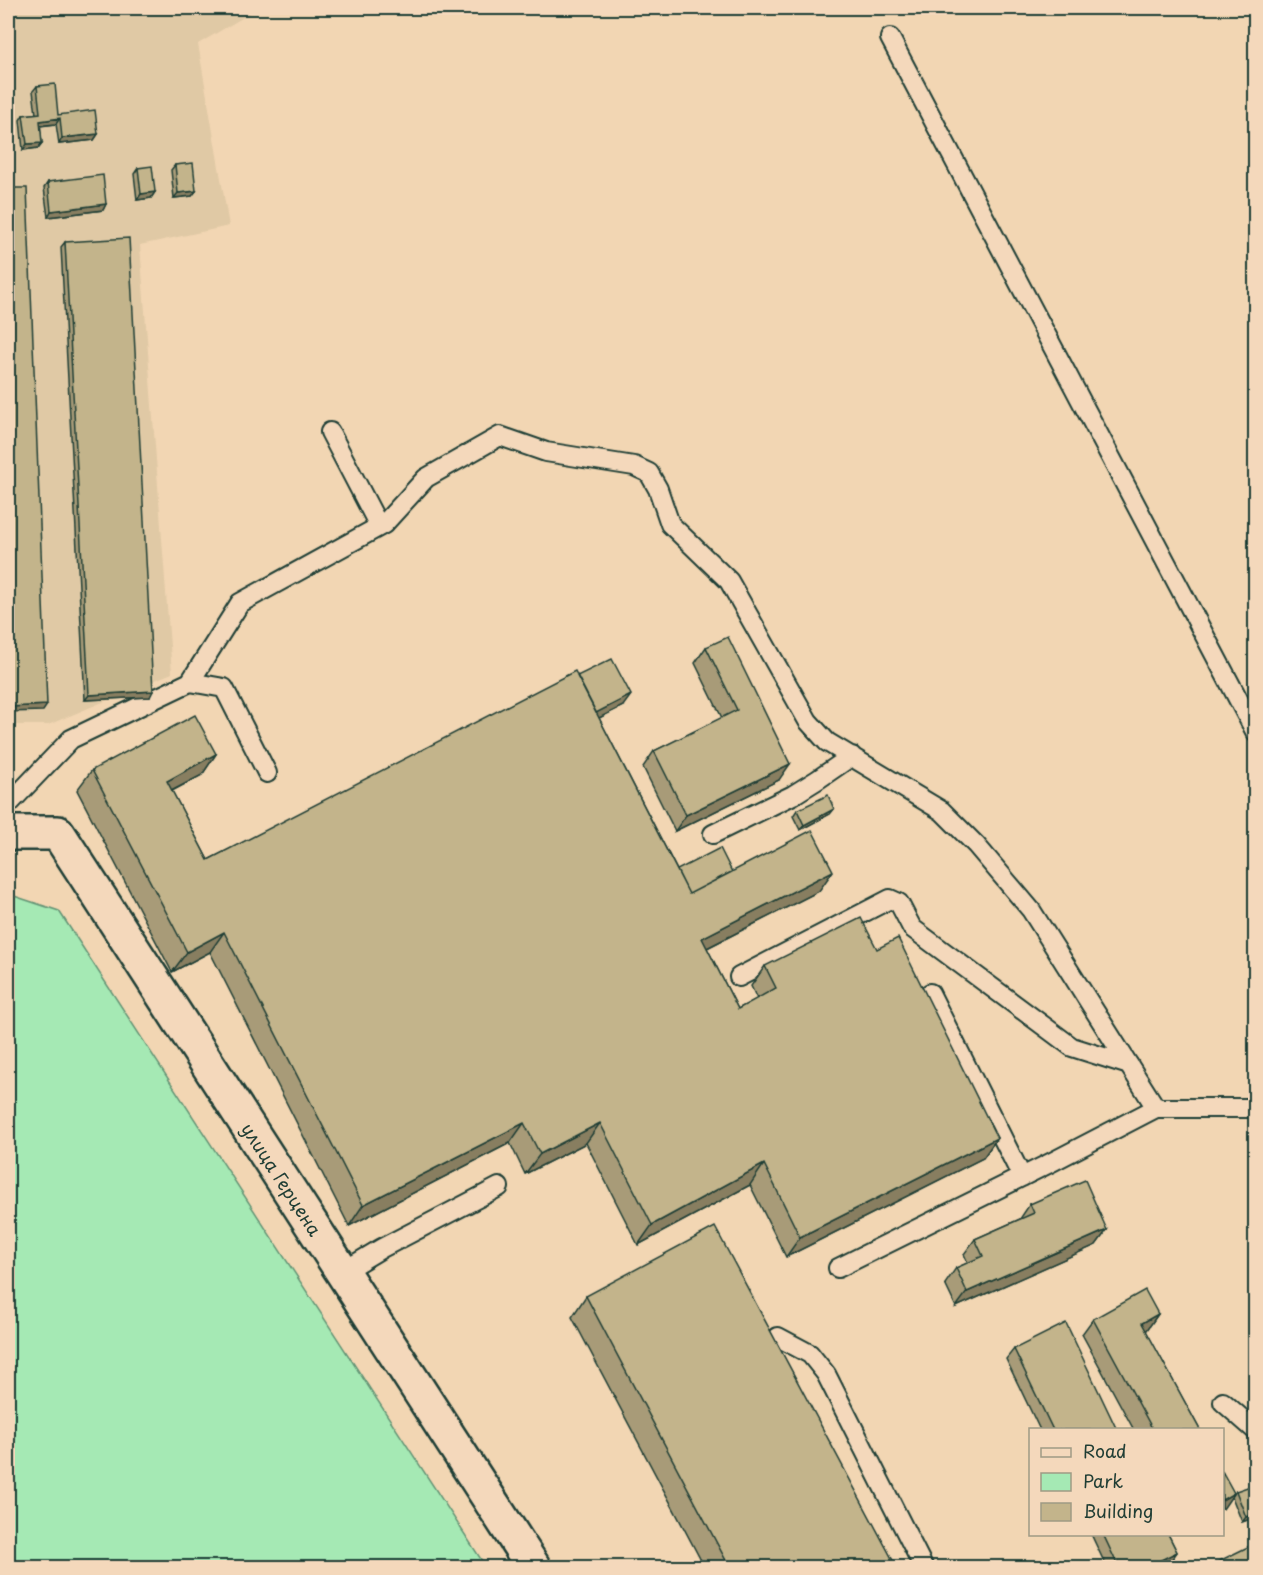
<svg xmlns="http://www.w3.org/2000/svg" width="1263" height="1575" font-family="'Playpen Sans',sans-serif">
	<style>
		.built { fill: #e0c9a5 }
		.green { fill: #a5e9b4; stroke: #629374; stroke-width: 1.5 }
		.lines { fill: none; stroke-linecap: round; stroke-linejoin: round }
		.service-casing { stroke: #1f3d34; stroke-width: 22 }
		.minor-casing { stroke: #1f3d34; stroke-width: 38 }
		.service { stroke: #f4d8bb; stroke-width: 18 }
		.minor { stroke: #f4d8bb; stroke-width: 33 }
		.wall { fill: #a89b78; stroke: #1f3d34; stroke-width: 1.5 }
		.shaded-wall { fill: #887e61; stroke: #1f3d34; stroke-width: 1.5 }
		.building { fill: #c3b48b; stroke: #1f3d34; stroke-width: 1.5 }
		.labels { text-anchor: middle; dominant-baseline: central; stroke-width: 4.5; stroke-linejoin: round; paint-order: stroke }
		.street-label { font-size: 18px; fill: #1f3d34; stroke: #f4d8bb }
	</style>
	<rect width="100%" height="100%" fill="#f2d6b3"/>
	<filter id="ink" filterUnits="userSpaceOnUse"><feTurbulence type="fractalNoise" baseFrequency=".0167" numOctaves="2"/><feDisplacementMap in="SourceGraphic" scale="12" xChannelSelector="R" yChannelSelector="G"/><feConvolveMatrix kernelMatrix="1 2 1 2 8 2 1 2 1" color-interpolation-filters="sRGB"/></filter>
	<g filter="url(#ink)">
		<path class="built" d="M8,8H259L198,44L229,226L140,245L172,673L48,725H8Z"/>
		<path class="green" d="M8,894L59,911L486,1567H8Z"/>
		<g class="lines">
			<g class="service-casing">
				<path id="service" d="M890,38L1256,733
					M330,432L379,526
					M190,682L224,688L267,773
					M8,805L71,739L190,682L240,603L384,524L426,478L500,436L546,452L634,466L649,473L658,489L670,524L729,581L808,721L827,742L942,811L976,845L1031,910L1156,1108
					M713,834L793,795L817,780L852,756
					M739,977L890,899L899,903L912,928L1072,1047L1129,1065
					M930,993L1022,1177
					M838,1268L1050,1163L1156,1108H1256
					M342,1272L382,1248L499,1187
					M778,1337L810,1354L826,1374L924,1568
					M1223,1402L1256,1431"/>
			</g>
			<g class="minor-casing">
				<path id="minor" d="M8,833H58L534,1568"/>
			</g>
			<use href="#service" class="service"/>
			<use href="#minor" class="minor"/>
		</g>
		<path class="wall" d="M37,86L58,115L98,134L94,140L59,144L56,124L40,126L42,143L38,148L23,150L20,120L23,115L36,114L33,91Z
			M175,165L196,191L192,196L174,198L171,170Z
			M138,168L155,192L151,198L137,200L134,174Z
			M48,182L106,204L103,210L48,217L44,188Z
			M65,242L150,697L85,700L61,247Z
			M706,647L779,780L675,831L643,767L654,751L722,718L695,663Z
			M577,676L623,706L599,718L677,870L732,872L819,891L707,948L738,1009L757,999L751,986L765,966L877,949L997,1138L983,1158L786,1257L750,1185L638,1245L586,1143L525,1174L510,1143L349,1226L210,952L172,972L77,790L92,770L216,754L202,775L172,791L208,860Z
			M834,809L830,814L800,830L793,816L797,810Z
			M1030,1204L1107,1230L1096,1245L956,1307L945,1284L956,1268L968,1263L964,1254L975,1239L1020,1219Z
			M586,1296L897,1568H705L572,1317Z
			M1158,1314L1146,1331L1200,1430H1134L1082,1334L1093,1319Z
			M1014,1349L1117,1430H1040L1006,1359Z
			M1236,1491L1256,1517L1242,1522L1232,1497Z
			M1091,1534H1168L1177,1552L1169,1563L1160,1568H1107Z"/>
		<path class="shaded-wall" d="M60,118L56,124L36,126L40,121Z
			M98,134L94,140L59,144L62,138Z
			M42,143L38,148L23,150L27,144Z
			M196,191L192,196L174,198L178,193Z
			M155,192L151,198L137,200L141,194Z
			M106,204L103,210L48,217L51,211Z
			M153,691L150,697L85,700L89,695Z
			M631,695L623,706L579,728L587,717Z
			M47,705L43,711L8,712V707Z
			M216,754L202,775L152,801L167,781Z
			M790,764L779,780L675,831L686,815Z
			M834,809L830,814L800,830L804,825Z
			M833,871L819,891L687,958L702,938Z
			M224,932L210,952L172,972L187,952Z
			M524,1123L510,1143L349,1226L363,1205Z
			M600,1123L586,1143L525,1174L540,1154Z
			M997,1138L983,1158L786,1257L800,1237Z
			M764,1164L750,1185L638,1245L652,1225Z
			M1107,1230L1096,1245L956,1307L967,1292Z
			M1158,1314L1147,1330L1131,1339L1142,1323Z
			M1234,1493L1223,1509H1222V1500Z
			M1256,1513V1517L1242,1522L1246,1517Z
			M1177,1552L1169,1563L1160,1568H1145Z"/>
		<path class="building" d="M55,84L58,115L95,110L98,134L62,138L60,118L40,121L42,143L27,144L23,115L40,113L37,86Z
			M193,163L196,191L178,193L175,165Z
			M152,166L155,192L141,194L138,168Z
			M103,175L106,204L51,211L48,182Z
			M8,188H27L47,705L8,707Z
			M129,238L153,691L89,695L65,242Z
			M728,637L790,764L686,815L654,751L737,710L706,647Z
			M612,659L631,695L596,713L577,676Z
			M575,671L689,894L812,830L833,871L702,938L738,1009L776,988L765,966L861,918L877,949L898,938L997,1138L800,1237L764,1164L652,1225L600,1123L540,1154L524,1123L363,1205L224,932L187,952L92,770L195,715L216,754L167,781L208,860Z
			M828,795L834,809L804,825L797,810Z
			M720,848L732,872L689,894L677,870Z
			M1085,1180L1107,1230L967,1292L956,1268L983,1256L975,1239L1034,1213L1030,1204Z
			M715,1227L897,1568H730L586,1296Z
			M1145,1290L1158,1314L1142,1323L1200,1430H1153L1093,1319Z
			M1066,1323L1117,1430H1053L1014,1349Z
			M1222,1471L1234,1493L1222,1500Z
			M1256,1484V1513L1246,1517L1236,1491Z
			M1103,1534H1168L1177,1552L1145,1568H1119Z
			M1256,1543V1568H1207V1567Z"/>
	</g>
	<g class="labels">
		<g class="street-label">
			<text transform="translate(282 1179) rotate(57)">улица Герцена</text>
		</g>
	</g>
	<rect width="1263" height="1575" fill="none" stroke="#f4d8bb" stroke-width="30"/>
	<rect x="15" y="15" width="1233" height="1545" fill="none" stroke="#1f3d34" stroke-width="2" filter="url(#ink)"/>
	<rect x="1029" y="1428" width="195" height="108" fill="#f4d8bb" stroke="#9f9a85" stroke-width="1.5"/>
	<rect x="1041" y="1448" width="30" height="9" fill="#f4d8bb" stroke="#9f9a85" stroke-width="1.5"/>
	<text x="1083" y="1458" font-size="18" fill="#1f3d34">Road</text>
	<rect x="1041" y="1473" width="30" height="18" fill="#a5e9b4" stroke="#9f9a85" stroke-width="1.5"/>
	<text x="1083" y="1488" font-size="18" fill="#1f3d34">Park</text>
	<rect x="1041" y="1503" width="30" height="18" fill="#c3b48b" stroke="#9f9a85" stroke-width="1.5"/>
	<text x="1083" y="1518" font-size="18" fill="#1f3d34">Building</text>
</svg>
